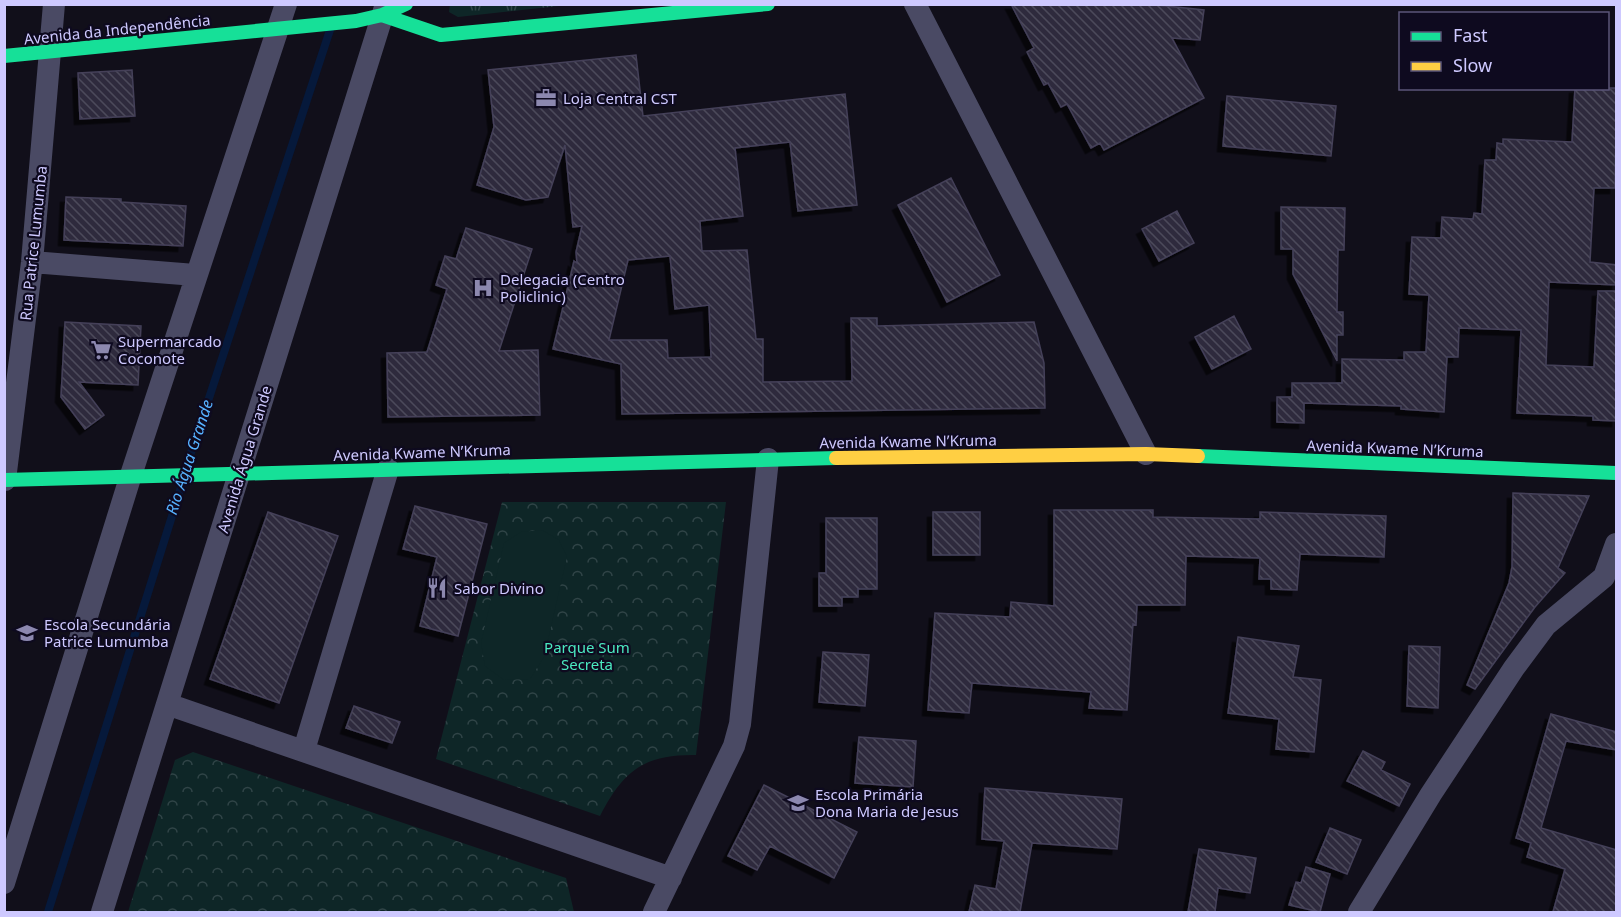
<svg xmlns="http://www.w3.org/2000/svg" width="1621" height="917" font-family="'Noto Sans',sans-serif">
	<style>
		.grass { fill: url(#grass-tufts) }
		.park { fill: url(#park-crowns) }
		.garden { fill: #0e2627 }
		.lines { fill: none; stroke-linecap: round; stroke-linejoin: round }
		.stream { stroke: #06193b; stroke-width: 8 }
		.building { fill: url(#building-back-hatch); stroke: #444059; stroke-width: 1.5; fill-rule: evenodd; filter: url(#shadow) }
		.street { stroke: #4a4a64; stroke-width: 22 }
		.fast { stroke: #16e098; stroke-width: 14 }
		.slow { stroke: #ffcf43; stroke-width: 14 }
		.labels { text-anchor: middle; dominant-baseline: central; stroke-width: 4.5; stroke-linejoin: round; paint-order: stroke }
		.street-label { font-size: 15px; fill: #cec9ff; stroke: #0e0a1f }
		.poi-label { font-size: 15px; fill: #cec9ff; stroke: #0e0a1f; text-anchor: start }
		.park-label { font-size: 15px; fill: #4be9c0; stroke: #0e0a1f }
		.water-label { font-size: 16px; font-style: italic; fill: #57b2ff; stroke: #0e0a1f }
	</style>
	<defs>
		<pattern id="grass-tufts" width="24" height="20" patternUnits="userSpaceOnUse" patternTransform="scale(1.5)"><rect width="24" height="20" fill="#0e2627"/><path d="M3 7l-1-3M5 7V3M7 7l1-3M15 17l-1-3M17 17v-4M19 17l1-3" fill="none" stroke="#304447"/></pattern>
		<pattern id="park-crowns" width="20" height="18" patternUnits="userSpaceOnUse" patternTransform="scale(1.5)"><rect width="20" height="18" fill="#0e2627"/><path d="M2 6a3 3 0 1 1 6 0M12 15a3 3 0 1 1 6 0" fill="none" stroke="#304447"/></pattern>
		<pattern id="building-back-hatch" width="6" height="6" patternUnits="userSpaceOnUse" patternTransform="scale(1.5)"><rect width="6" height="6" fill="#2f2c3e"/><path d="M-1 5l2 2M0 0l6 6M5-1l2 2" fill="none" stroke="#4c495b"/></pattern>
		<filter id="shadow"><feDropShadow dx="-5.5" dy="5.5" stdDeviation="0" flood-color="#0009"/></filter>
	</defs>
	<rect width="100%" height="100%" fill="#110f1a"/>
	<path class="grass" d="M450,4H568V5L458,17L449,12Z"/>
	<path class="park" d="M502,502H726L696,755C644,754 623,771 600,816L436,759Z
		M193,752L566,878L574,912H128L175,760Z"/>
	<path class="garden" d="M542,530L559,540L567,557L544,657L530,679L504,680L485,666L481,643L504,543L521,532Z"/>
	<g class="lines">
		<path class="stream" d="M186,468L330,30
			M48,912L183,481"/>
	</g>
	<path class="building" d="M1011,4H1148L1204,10L1200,40L1172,38L1204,98L1104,150L1100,143L1091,148L1067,104L1061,107L1048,83L1044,85L1027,52L1034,48Z
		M636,55L643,116L845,94L857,205L798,211L790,142L735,148L743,216L700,221L702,251L747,250L756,339H763V382L852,381L851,318H877V326L1034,322L1044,363L1045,408L622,414L621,364L553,349L574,261L577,263L576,252L582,226L573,227L565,145L548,197L526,200L477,185L494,127L488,70ZM670,256L675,309L709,305L711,357L668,358L667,340H609L628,260Z
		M132,70L135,116L80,119L78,73Z
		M1575,88H1617L1615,188H1594L1590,262L1617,265V285L1549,282L1546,365L1594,367L1598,291H1617V421L1593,420V416L1517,413L1521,330L1459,328L1458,357H1447L1444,412L1401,409V406L1304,403V423L1277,422V397H1292V383H1342V359L1404,360V352H1426L1429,295L1409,294L1412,237L1441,238L1442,217L1473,219L1474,213L1482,214L1485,160H1496L1497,143L1503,144V139L1572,142Z
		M1227,96L1336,106L1331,156L1223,146Z
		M951,178L1000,275L947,302L898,205Z
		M66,197L121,199V202L186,206L183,246L64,240Z
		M1281,207L1345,208L1344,250H1338L1337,312H1343V335H1337V361L1293,274V249H1281Z
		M1177,211L1194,243L1159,261L1142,229Z
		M466,228L532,249L499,351L538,350L540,415L388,417L387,353L427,352L447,289L436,285L445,256L456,259Z
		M1234,316L1251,349L1212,369L1195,337Z
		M65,322L141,326L138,385L79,382L104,415L85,429L61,397Z
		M1513,493L1589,496L1558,568L1565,573L1535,607L1475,689L1467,685L1509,583L1512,567Z
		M415,506L487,524L458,636L420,626L437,557L403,549Z
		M1054,510H1153V517L1260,519V512L1386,516L1384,557L1300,554L1297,590L1271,589V579H1259L1260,558L1186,556L1185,605H1137L1136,625L1133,624L1127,710L1089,708L1091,692L972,683L969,713L928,710L935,613L1010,617L1011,602L1054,606Z
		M268,512L338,536L279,703L210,679Z
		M933,512H980V555H933Z
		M826,518H877V589H858V597H842V606H819V573H826Z
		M1238,637L1299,646L1293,677L1321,680L1314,752L1276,749L1279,719L1228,713Z
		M1409,646L1440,647L1438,708L1407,706Z
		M823,652L869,655L865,706L819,702Z
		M354,706L400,722L392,743L346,728Z
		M1551,714L1617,732V750L1566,741L1541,828L1617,850V912H1553L1565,869L1527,857L1531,843L1516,838Z
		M859,737L916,741L913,787L855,783Z
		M1363,751L1385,762L1381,770L1410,784L1399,806L1347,781Z
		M764,785L857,832L834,878L770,846L757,870L728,856Z
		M985,788L1122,799L1117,849L1032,843L1020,912H969L975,885L996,889L1004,841L982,839Z
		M1330,828L1361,840L1347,874L1316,862Z
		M1199,849L1256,858L1250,893L1218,888L1215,912H1188Z
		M1306,867L1330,874L1320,912L1289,905L1296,882L1301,883Z"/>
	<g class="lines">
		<path class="street" d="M915,4L1146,454
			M32,262L195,275
			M5,480L32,262L54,4
			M167,704L671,878
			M304,750L388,469
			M4,883L130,478L286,4
			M102,912L386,4
			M654,912L734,746L740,724L768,459
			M1359,912L1431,794L1514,668L1546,625L1604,577L1616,544"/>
		<path class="fast" d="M382,15L441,35L768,4
			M4,56L356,21L382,15L406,4
			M1198,456L1616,473
			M4,480L836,458"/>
		<path class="slow" d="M836,458L1146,454L1198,456"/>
	</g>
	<defs>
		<g id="office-bare" transform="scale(1.62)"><path d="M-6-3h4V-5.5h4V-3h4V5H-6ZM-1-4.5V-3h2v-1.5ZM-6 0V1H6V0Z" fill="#8c88af" stroke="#0e0a1f" stroke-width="2.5" paint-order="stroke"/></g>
		<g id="hospital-bare" transform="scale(1.62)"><path d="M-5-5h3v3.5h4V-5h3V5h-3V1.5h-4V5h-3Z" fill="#8c88af" stroke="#0e0a1f" stroke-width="2.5" paint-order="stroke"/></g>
		<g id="supermarket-bare" transform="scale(1.62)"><path d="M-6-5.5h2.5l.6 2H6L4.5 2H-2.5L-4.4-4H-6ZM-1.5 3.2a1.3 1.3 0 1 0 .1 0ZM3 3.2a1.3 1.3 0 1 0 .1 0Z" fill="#8c88af" stroke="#0e0a1f" stroke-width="2.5" paint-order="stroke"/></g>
		<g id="restaurant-bare" transform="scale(1.62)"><path d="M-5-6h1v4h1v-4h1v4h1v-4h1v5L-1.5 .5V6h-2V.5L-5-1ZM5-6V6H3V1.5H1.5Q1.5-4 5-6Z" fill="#8c88af" stroke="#0e0a1f" stroke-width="2.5" paint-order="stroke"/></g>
		<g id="school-bare" transform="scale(1.62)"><path d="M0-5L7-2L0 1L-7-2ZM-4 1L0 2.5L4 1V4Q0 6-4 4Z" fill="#8c88af" stroke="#0e0a1f" stroke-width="2.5" paint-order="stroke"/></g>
	</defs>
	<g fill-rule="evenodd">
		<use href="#office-bare" x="546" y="98"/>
		<use href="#hospital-bare" x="483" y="288"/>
		<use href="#supermarket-bare" x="101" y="350"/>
		<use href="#restaurant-bare" x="437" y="588"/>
		<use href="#school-bare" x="27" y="633"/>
		<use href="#school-bare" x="798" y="803"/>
	</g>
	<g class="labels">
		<g class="street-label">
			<text transform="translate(117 29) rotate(-6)">Avenida da Independência</text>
			<text transform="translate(33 243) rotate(-84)">Rua Patrice Lumumba</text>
			<text transform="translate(908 441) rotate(-1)">Avenida Kwame N’Kruma</text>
			<text transform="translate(1395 448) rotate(2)">Avenida Kwame N’Kruma</text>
			<text transform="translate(422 452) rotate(-2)">Avenida Kwame N’Kruma</text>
			<text transform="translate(244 459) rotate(-73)">Avenida Água Grande</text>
		</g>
		<g class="poi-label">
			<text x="563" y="98">Loja Central CST</text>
			<text x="500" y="279">Delegacia (Centro<tspan x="500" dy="17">Policlinic)</tspan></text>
			<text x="118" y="341">Supermarcado<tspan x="118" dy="17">Coconote</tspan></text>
			<text x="454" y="588">Sabor Divino</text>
			<text x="44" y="624">Escola Secundária<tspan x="44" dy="17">Patrice Lumumba</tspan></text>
			<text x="815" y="794">Escola Primária<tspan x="815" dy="17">Dona Maria de Jesus</tspan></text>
		</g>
		<g class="park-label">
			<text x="587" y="647">Parque Sum<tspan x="587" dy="17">Secreta</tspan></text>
		</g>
		<g class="water-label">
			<text transform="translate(189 457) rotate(-72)">Rio Água Grande</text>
		</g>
	</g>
	<rect width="1621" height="917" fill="none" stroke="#cec9ff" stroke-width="12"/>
	<rect x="1399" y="12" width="210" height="78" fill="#0e0a1f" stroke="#5b5679" stroke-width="1.5"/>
	<rect x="1411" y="32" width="30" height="9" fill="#16e098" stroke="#5b5679" stroke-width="1.5"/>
	<text x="1453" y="42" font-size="18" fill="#cec9ff">Fast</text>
	<rect x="1411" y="62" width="30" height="9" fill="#ffcf43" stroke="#5b5679" stroke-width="1.5"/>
	<text x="1453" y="72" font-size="18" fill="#cec9ff">Slow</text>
</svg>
